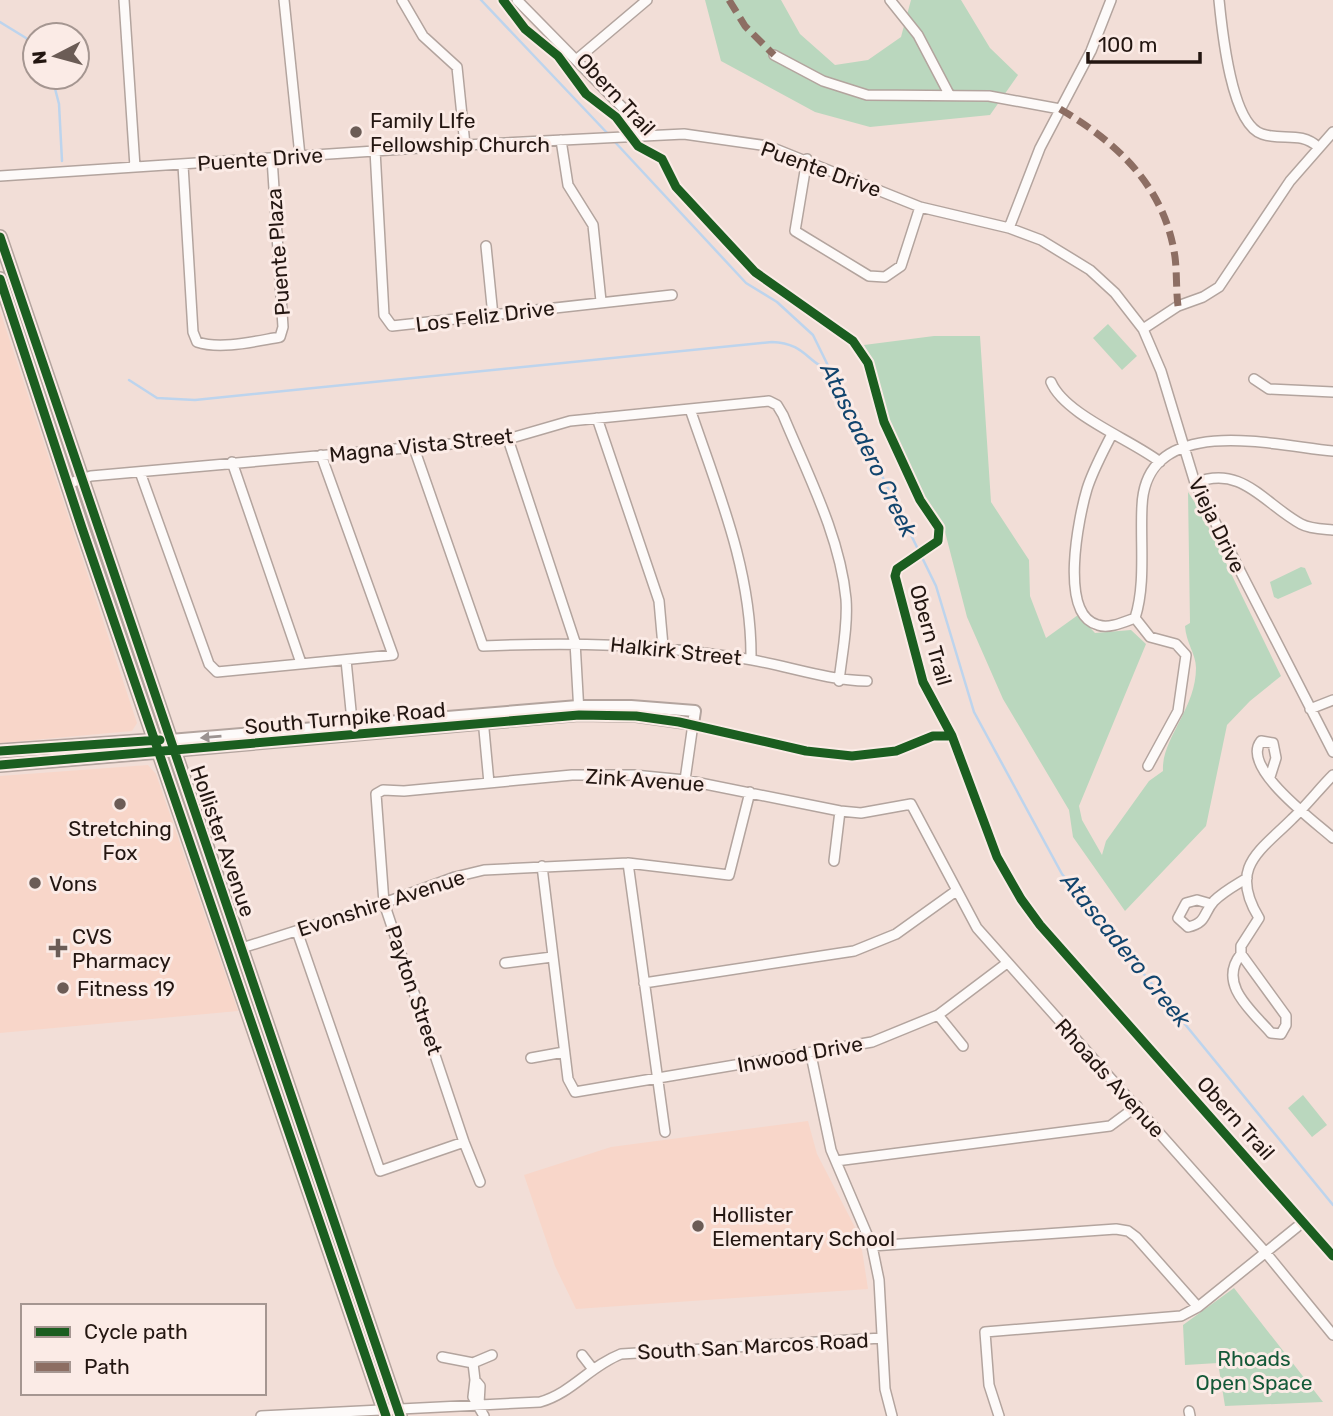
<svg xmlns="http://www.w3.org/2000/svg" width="1333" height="1416" font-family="Rubik,sans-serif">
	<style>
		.built { fill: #f8d6c9 }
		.green { fill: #bad7be }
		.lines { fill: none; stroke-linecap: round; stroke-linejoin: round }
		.stream { stroke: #bdd4ed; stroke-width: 2.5 }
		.minor-casing { stroke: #b3a49e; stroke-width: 12 }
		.tertiary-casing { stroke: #b3a49e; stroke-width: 14 }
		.secondary-casing { stroke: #b3a49e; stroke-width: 16 }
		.minor { stroke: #fdfaf9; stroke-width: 9 }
		.tertiary { stroke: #fdfaf9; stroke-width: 10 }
		.secondary { stroke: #f6f1ef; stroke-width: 12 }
		.quiet { stroke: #8d6e63; stroke-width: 7; stroke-dasharray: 14 7; stroke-linecap: butt }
		.cycleway-casing { stroke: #fbebe6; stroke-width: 13 }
		.cycleway { stroke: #1b5e20; stroke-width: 9 }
		.oneway { fill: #9b9391 }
		.poi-dot { fill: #6b5c56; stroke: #fbebe6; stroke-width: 2.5 }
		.labels { text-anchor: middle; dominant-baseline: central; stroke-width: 6; stroke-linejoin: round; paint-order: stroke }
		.street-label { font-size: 21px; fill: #231611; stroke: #fbebe6 }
		.poi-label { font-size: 21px; fill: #231611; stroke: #fbebe6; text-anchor: start }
		.park-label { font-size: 21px; fill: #145938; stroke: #fbebe6 }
		.water-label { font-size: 23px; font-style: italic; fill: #11446d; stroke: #fbebe6 }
	</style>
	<rect width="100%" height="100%" fill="#f2ded7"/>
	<path class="built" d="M0,311L137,723L132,731L0,743Z
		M148,765L156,774L238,1011L0,1033V776Z
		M808,1121L817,1154L860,1237L868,1289L576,1309L555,1266L524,1175L611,1147Z"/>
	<path class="green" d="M705,0H781L800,34L835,65L868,60L901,37L911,0H961L990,48L1018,75L990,115L870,127L815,112L721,61Z
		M1108,324L1137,356L1122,370L1093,338Z
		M934,336H980L991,502L1029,560L1030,596L1046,638L1078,615L1095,633L1131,630L1146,644L1079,806L1082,820L1102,855L1106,841L1149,781L1163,771C1161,739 1196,709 1196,668C1196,654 1186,643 1185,626L1190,623L1188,492L1202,514L1281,676L1250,701L1227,725L1206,826L1125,911L1073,837L1069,810L1003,699L967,617L944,528L928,506L883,408L878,380L864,345Z
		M1301,567L1305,568L1312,584L1278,599L1274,597L1270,582Z
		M1303,1095L1327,1125L1312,1137L1288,1108Z
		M1234,1288L1323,1402L1225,1406L1218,1363L1185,1365L1183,1325Z"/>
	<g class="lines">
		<path class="stream" d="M481,0L610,136
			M0,22L26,38L35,49
			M52,77L59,104L62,161
			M614,141L746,283L777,302L813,335L936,586L974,712L1062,874L1333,1205
			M129,380L157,398L195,400L772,342C807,343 808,366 831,369"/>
		<g class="minor-casing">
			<path id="minor" d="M124,0L135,167
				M284,0L300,156
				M402,0L423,36L457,67L465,145
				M517,0L623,108L638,135
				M890,0L918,35L949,94
				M1219,0C1222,30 1231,124 1262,134C1282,141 1301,131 1318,147
				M774,55L823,81L867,95L989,96L1060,109
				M576,60L647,0
				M561,140L568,185L593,225L601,301
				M375,150L384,315L392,326L672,295
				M807,159L795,231L869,276L885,277L901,266L920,207
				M183,165L193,332L197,342C221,350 256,341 280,337L283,327L272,158
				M0,176L465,145L684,134L768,146L920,207L1009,228L1041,240L1090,270L1115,293L1143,329L1161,371L1195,483L1333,752
				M1009,228L1040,148L1091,51L1111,0
				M486,246L493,316
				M1143,329L1178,306L1203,297L1219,287L1290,181L1333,132
				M1254,379L1269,389L1333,392
				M1051,382C1065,415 1132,440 1160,462
				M690,409C718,491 752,571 751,659
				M597,418L659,601L663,646
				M1112,434C1103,452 1093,470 1087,489C1079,516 1058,615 1098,625C1109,629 1124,622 1135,618
				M508,439L575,642L579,713
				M414,448L483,646C574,642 650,644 740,658C783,664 823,680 867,681
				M232,462L301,663
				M140,472L209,664L217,672L393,655L321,455
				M1195,483C1242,464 1264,504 1301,524C1310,529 1323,529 1333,530
				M67,484L91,476L508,439L570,421L769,401L777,405L783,415C807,473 840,536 846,599C848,626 842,654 839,681
				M1135,618C1146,584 1140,542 1142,506C1146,411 1275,446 1333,451
				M1135,618L1150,637L1176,644L1186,655L1178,711L1148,766
				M346,660L353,731
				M1310,709L1333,700
				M483,719L489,783
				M1270,777L1276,758L1273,743L1261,741C1240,767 1314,821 1333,838
				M685,780L693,724
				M834,861L840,811
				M628,863L665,1132
				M542,866L568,1079L575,1092L872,1042L938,1015L1007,963
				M1211,904L1197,900L1186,903L1178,918L1188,927C1207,923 1203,913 1214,901C1224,891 1236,885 1247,878
				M297,931L380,1171L464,1142
				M242,948L384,903L455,877L484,870L628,863L729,875L750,792
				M1241,954C1217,984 1252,1011 1271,1033L1281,1034L1286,1025V1016L1241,954V946L1259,918C1228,867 1260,851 1292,819C1307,805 1319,789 1333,775
				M505,963L552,957
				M644,983L854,951L896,934L956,891
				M938,1015L963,1046
				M811,1055L831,1150L872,1246L879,1280L885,1389L892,1416
				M531,1058L564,1052
				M836,1161L1110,1126L1137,1106
				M480,1182L464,1142L384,903L376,794L383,790L404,791L572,775H634L685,780L840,811L861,813L911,804L977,928L1266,1253L1333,1335
				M872,1246L1116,1229L1128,1231L1136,1237L1198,1307
				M582,1355L592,1368
				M442,1357L473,1363
				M475,1380L473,1363L492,1355
				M479,1404L480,1386L475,1380L473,1397L484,1416
				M1189,1411L1190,1416
				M261,1416L540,1402C572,1393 590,1366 621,1354L882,1338
				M999,1416L989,1385L985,1332L1181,1316L1198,1307L1297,1227"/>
		</g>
		<g class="tertiary-casing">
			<path id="tertiary" d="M170,740L578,706H631L695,711L693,724L636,716L579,715L173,751"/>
		</g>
		<g class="secondary-casing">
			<path id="secondary" d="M0,237L400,1416
				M0,279L82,528L386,1416
				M0,751L159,740
				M0,765L166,751"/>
		</g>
		<use href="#minor" class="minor"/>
		<use href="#tertiary" class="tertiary"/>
		<use href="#secondary" class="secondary"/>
		<path class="quiet" d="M729,0L745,26L774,55
			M1060,109C1118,143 1165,187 1175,257C1177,273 1176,290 1178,306"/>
		<g class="cycleway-casing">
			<path id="cycleway" d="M503,0L525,29L558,56L586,94L616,117L638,146L662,159L676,187L755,272L853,341L868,363L884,422L920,500L939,528L938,541L897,569L895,576L923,682L952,736L997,857L1021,899L1040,925L1333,1256
				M0,237L400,1416
				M0,279L82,528L386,1416
				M0,751L160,740
				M0,765L579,715L636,716L679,722L806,751L852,756L896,751L933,736H952"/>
		</g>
		<use href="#cycleway" class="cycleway"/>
	</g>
	<defs><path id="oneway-solid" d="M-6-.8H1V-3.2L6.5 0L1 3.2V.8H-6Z" transform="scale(1.75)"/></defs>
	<use class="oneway" href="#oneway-solid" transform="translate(211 737) rotate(175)"/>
	<g class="poi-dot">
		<circle cx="356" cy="132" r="7"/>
		<circle cx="120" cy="804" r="7"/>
		<circle cx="35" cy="883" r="7"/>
		<path d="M54.5 937.5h7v7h7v7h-7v7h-7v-7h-7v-7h7z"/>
		<circle cx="63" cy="988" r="7"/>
		<circle cx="698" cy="1226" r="7"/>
	</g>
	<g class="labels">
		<g class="street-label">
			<text transform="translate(616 94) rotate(47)">Obern Trail</text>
			<text transform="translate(260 159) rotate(-4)">Puente Drive</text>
			<text transform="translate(821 169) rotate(20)">Puente Drive</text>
			<text transform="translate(278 252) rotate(-94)">Puente Plaza</text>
			<text transform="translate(485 316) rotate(-7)">Los Feliz Drive</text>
			<text transform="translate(421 445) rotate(-6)">Magna Vista Street</text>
			<text transform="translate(1217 525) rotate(64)">Vieja Drive</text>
			<text transform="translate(931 635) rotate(74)">Obern Trail</text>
			<text transform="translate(676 651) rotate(6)">Halkirk Street</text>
			<text transform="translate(345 718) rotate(-5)">South Turnpike Road</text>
			<text transform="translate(645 780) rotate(4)">Zink Avenue</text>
			<text transform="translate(223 841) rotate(71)">Hollister Avenue</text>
			<text transform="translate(381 903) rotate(-18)">Evonshire Avenue</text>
			<text transform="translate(414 990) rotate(71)">Payton Street</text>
			<text transform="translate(800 1054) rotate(-10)">Inwood Drive</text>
			<text transform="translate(1110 1078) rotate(48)">Rhoads Avenue</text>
			<text transform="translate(1236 1118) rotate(48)">Obern Trail</text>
			<text transform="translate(753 1346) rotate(-3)">South San Marcos Road</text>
		</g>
		<g class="poi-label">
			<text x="370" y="120">Family LIfe<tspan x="370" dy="24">Fellowship Church</tspan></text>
			<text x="120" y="828" text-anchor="middle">Stretching<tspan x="120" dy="24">Fox</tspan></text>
			<text x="49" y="883">Vons</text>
			<text x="72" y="936">CVS<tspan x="72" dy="24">Pharmacy</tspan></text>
			<text x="77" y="988">Fitness 19</text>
			<text x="712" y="1214">Hollister<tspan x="712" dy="24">Elementary School</tspan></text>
		</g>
		<g class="park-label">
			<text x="1254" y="1358">Rhoads<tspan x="1254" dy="24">Open Space</tspan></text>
		</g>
		<g class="water-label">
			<text transform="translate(869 450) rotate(64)">Atascadero Creek</text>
			<text transform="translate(1126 950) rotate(51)">Atascadero Creek</text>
		</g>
	</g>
	<rect x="21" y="1304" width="245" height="91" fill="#fbebe6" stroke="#a59691" stroke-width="2"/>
	<rect x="35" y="1327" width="35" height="10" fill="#1b5e20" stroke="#a59691" stroke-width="2"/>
	<text x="84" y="1339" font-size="21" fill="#231611">Cycle path</text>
	<rect x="35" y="1362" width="35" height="10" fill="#8d6e63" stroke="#a59691" stroke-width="2"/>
	<text x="84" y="1374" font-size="21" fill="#231611">Path</text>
	<g transform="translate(56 56) rotate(264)"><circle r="33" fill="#fbebe6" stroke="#a59691" stroke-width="2"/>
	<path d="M0-5L12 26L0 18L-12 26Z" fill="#6b5c56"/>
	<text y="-10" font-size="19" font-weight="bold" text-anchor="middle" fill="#231611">N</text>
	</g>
	<path d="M1088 52v10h112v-10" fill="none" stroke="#231611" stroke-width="3.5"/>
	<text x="1098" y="52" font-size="21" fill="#231611" stroke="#fbebe6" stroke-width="5" paint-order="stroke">100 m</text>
</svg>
